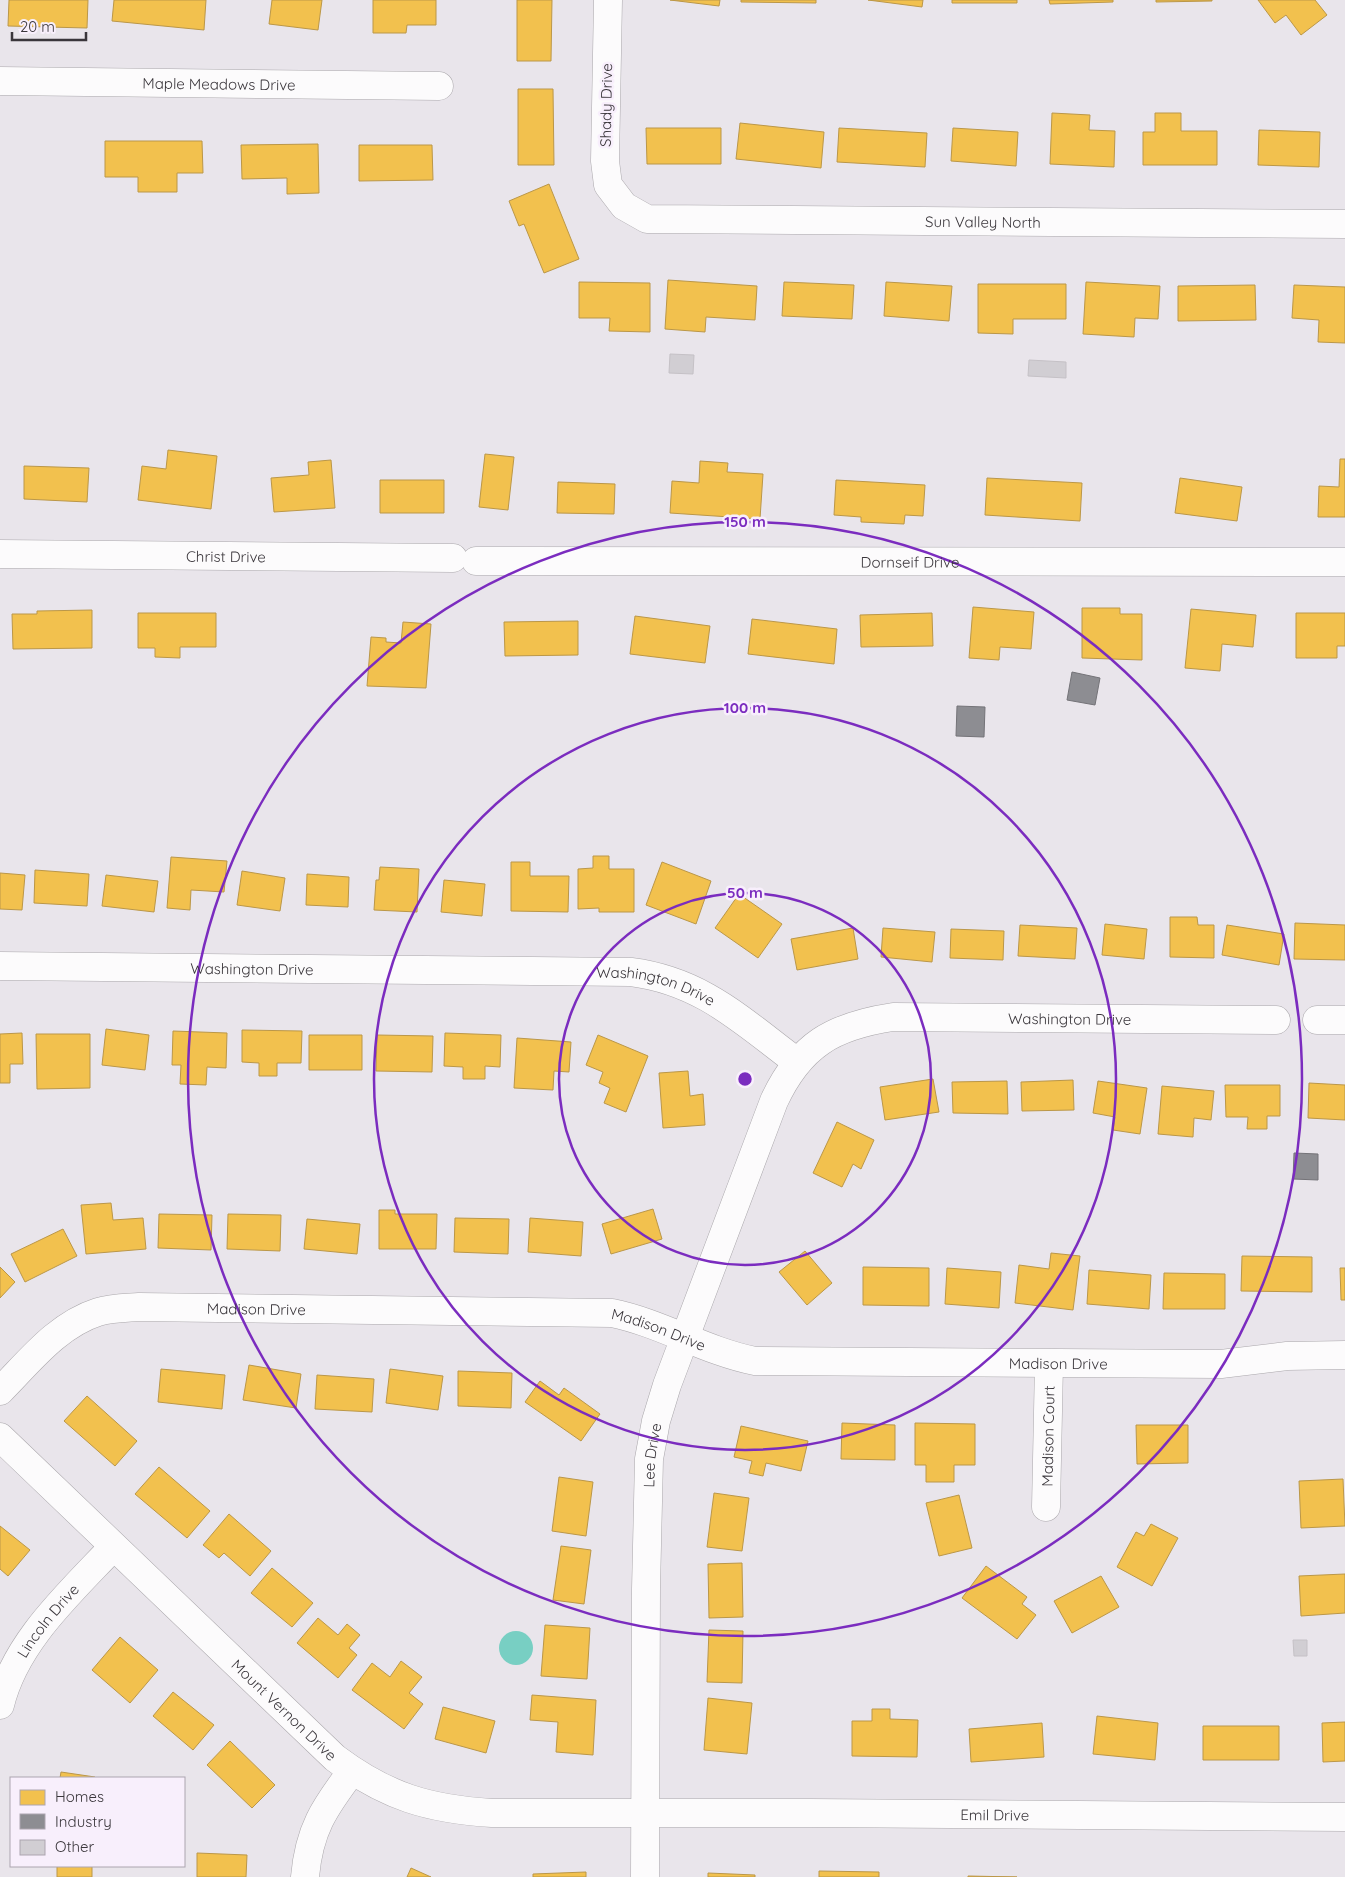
<svg xmlns="http://www.w3.org/2000/svg" width="1345" height="1877" font-family="Quicksand,sans-serif">
	<style>
		.water { fill: #78cfc3 }
		.homes { fill: #f2c14e; stroke: #bb9748 }
		.industry { fill: #8d8d92; stroke: #747378 }
		.building { fill: #d1ced3; stroke: #c5c1c6 }
		.lines { fill: none; stroke-linecap: round; stroke-linejoin: round }
		.minor-casing { stroke: #aaa7ab; stroke-width: 29 }
		.minor { stroke: #fcfbfc; stroke-width: 28 }
		.ring { fill: none; stroke: #7b2cbf; stroke-width: 2.5 }
		.labels { text-anchor: middle; dominant-baseline: central; stroke-width: 5; stroke-linejoin: round; paint-order: stroke }
		.street-label { font-size: 15px; fill: #3a363b; stroke: #f8effc }
		.centre { fill: #7b2cbf; stroke: #f8effc; stroke-width: 2.5 }
		.ring-label { font-size: 15px; text-anchor: middle; font-weight: bold; fill: #7b2cbf; stroke: #f8effc; stroke-width: 5; stroke-linejoin: round; paint-order: stroke }
	</style>
	<rect width="100%" height="100%" fill="#e9e5eb"/>
	<path class="water" d="M499 1648a17 17 0 1 1 34 0a17 17 0 1 1-34 0Z"/>
	<path class="homes" d="M9,0H88L87,28L8,26Z
		M114,0H206L204,30L112,21Z
		M272,0H322L318,30L269,24Z
		M373,0H436V25H407L406,33H373Z
		M517,0H552L551,61H517Z
		M670,0H720L719,6Z
		M741,0H816V3L741,2Z
		M868,0H923L922,7Z
		M952,0H1017V3H952Z
		M1049,0H1113V2L1050,4Z
		M1156,0H1212V1L1156,2Z
		M1258,0H1315L1327,15L1301,35L1286,15L1275,23Z
		M518,89H553L554,165H518Z
		M1052,113L1090,115L1089,130L1115,131L1114,167L1050,164Z
		M1155,113H1181V131H1217V165H1143V132H1155Z
		M740,123L824,132L821,168L736,159Z
		M646,128H721V164H647Z
		M839,128L927,133L925,167L837,162Z
		M953,128L1018,132L1016,166L951,161Z
		M1259,130L1320,132L1319,167L1258,165Z
		M105,141H202L203,173H177V192H138V177H105Z
		M318,144L319,193L287,194V178L242,179L241,145Z
		M359,145H432L433,180L359,181Z
		M549,184L579,259L544,273L524,224L519,226L509,201Z
		M668,280L757,286L755,320L706,317L705,332L665,329Z
		M579,282L650,283V332L609,331L610,318H579Z
		M784,282L854,285L852,319L782,316Z
		M886,282L952,286L949,321L884,316Z
		M1086,282L1160,286L1158,319L1135,318L1134,337L1083,334Z
		M978,284H1066V319H1013V334L978,333Z
		M1255,285L1256,320L1178,321V286Z
		M1294,285L1345,287V343L1318,342L1319,320L1292,318Z
		M168,450L217,456L211,509L138,500L142,466L166,469Z
		M485,454L514,457L508,510L479,507Z
		M1340,459H1345V517H1318L1319,486L1339,487Z
		M331,460L335,508L274,512L271,478L309,475L308,462Z
		M700,461L728,463L727,472L763,474L760,519L670,513L672,481L699,483Z
		M24,466L89,468L87,502L24,499Z
		M987,478L1082,483L1080,521L985,515Z
		M1180,478L1242,487L1237,521L1175,513Z
		M380,480H444V513H380Z
		M836,480L925,485L923,516L905,515L904,524L861,522V517L834,515Z
		M558,482L615,484L614,514L557,513Z
		M973,607L1034,612L1031,649L1000,647L999,660L969,658Z
		M1082,608H1120V614H1142V660L1082,658Z
		M1191,609L1256,615L1253,647L1222,644L1220,671L1185,668Z
		M92,610V648L13,649L12,614H37V611Z
		M138,613H216V647H180V658L155,657V648H138Z
		M932,613L933,646L861,647L860,615Z
		M1296,613H1345V646H1337V658H1296Z
		M635,616L710,626L705,663L630,654Z
		M752,619L837,629L834,664L748,654Z
		M578,621V655L505,656L504,622Z
		M403,622L431,624L426,688L367,686L371,637L386,638V642L401,643Z
		M593,856H609V869H634V912H599V908L578,909V869L593,868Z
		M171,857L227,861L224,892L191,890L190,910L167,908Z
		M511,862H530V876H569L568,912L511,911Z
		M662,862L711,881L696,924L646,905Z
		M380,867L419,869L417,912L374,910L376,880H379Z
		M35,870L89,874L87,906L34,903Z
		M242,871L285,878L280,911L237,905Z
		M0,873L25,875L22,910L0,909Z
		M307,874L349,877L348,907L306,905Z
		M106,875L158,881L154,912L102,906Z
		M444,880L485,884L482,916L441,912Z
		M739,894L782,924L758,958L715,928Z
		M1170,917H1197L1198,925H1214V958L1170,957Z
		M1295,923L1345,925V960L1294,959Z
		M1105,924L1147,929L1144,959L1102,955Z
		M1020,925L1077,928L1075,959L1018,956Z
		M1227,925L1284,934L1279,965L1222,955Z
		M853,928L858,959L797,970L791,939Z
		M883,928L935,932L932,962L881,957Z
		M951,929L1004,931L1003,960L950,958Z
		M106,1029L149,1035L145,1070L102,1065Z
		M242,1030L302,1031L301,1063H277V1076H259V1063L242,1062Z
		M173,1031L227,1033L226,1068L207,1067L206,1085L180,1084L181,1065H172Z
		M22,1033L23,1064H10V1083H0V1034Z
		M445,1033L501,1035L500,1067L485,1066V1079H463V1067L444,1066Z
		M36,1034H90V1088L37,1089Z
		M309,1035H362V1070H309Z
		M377,1035L433,1036L432,1072L376,1071Z
		M598,1035L648,1056L626,1112L604,1103L610,1088L599,1083L603,1072L586,1065Z
		M517,1038L571,1042L569,1072L554,1071L553,1090L514,1088Z
		M688,1071L690,1096L703,1094L705,1125L663,1128L659,1073Z
		M933,1079L939,1112L885,1120L880,1087Z
		M1073,1080L1074,1110L1022,1111L1021,1082Z
		M1007,1081L1008,1114L953,1113L952,1082Z
		M1098,1081L1147,1088L1140,1134L1113,1130L1115,1117L1093,1113Z
		M1309,1083L1345,1085V1120L1308,1118Z
		M1225,1085H1280V1116H1267V1129H1247L1248,1117H1226Z
		M1162,1086L1214,1091L1211,1120L1194,1118L1193,1137L1158,1134Z
		M837,1122L874,1140L861,1169L853,1164L842,1187L813,1173Z
		M111,1203L113,1220L143,1218L146,1249L86,1254L81,1205Z
		M653,1209L662,1239L611,1254L602,1224Z
		M379,1210H395V1214H437L436,1249H379Z
		M159,1214L212,1215L211,1250L158,1248Z
		M228,1214L281,1215L280,1251L227,1249Z
		M455,1218L509,1219L508,1254L454,1252Z
		M530,1218L583,1222L581,1256L528,1252Z
		M307,1219L360,1224L357,1254L304,1249Z
		M63,1229L77,1256L25,1282L11,1254Z
		M805,1251L832,1283L807,1305L779,1272Z
		M1051,1253L1080,1256L1073,1310L1015,1303L1019,1265L1049,1269Z
		M1242,1256L1312,1257V1292L1241,1291Z
		M0,1267L15,1282L0,1298Z
		M863,1267L929,1268V1306L863,1305Z
		M947,1268L1001,1272L999,1308L945,1304Z
		M1340,1268H1345V1300H1341Z
		M1089,1270L1151,1275L1149,1309L1087,1304Z
		M1164,1273L1225,1274V1309H1163Z
		M249,1365L301,1374L296,1408L243,1400Z
		M161,1369L225,1375L222,1409L158,1402Z
		M390,1369L443,1376L438,1410L386,1403Z
		M458,1371L512,1373L511,1408L458,1406Z
		M317,1375L374,1379L372,1412L315,1409Z
		M540,1381L559,1395L564,1388L600,1414L581,1441L525,1402Z
		M87,1396L137,1441L115,1466L64,1421Z
		M842,1423L895,1425V1460L841,1459Z
		M915,1423L975,1424V1465H954V1482H926V1465H915Z
		M1136,1425H1188V1463L1137,1464Z
		M741,1426L808,1441L801,1471L766,1463L763,1476L749,1473L752,1461L734,1457Z
		M159,1467L210,1511L187,1538L135,1494Z
		M559,1477L593,1482L586,1536L552,1531Z
		M1343,1479L1345,1526L1301,1528L1299,1481Z
		M714,1493L749,1498L742,1551L707,1547Z
		M959,1495L972,1548L939,1556L926,1503Z
		M229,1514L271,1551L250,1576L224,1553L219,1558L203,1545Z
		M1151,1524L1178,1538L1152,1586L1117,1567L1136,1532L1144,1536Z
		M0,1526L30,1550L8,1576L0,1569Z
		M561,1546L591,1550L584,1604L553,1600Z
		M742,1563L743,1617L709,1618L708,1564Z
		M986,1566L1027,1597L1022,1604L1036,1615L1017,1639L962,1598Z
		M272,1568L313,1603L292,1627L251,1593Z
		M1345,1574V1613L1301,1616L1299,1576Z
		M1101,1576L1119,1607L1072,1633L1054,1601Z
		M318,1618L338,1635L347,1624L360,1635L349,1648L357,1655L338,1678L297,1643Z
		M545,1625L590,1628L587,1679L541,1676Z
		M709,1630L743,1631L742,1683L707,1682Z
		M120,1637L158,1670L130,1703L92,1670Z
		M401,1661L422,1677L409,1693L423,1704L404,1729L352,1690L372,1663L390,1677Z
		M173,1692L214,1725L193,1750L153,1716Z
		M532,1695L596,1700L593,1755L556,1752L558,1722L530,1720Z
		M708,1698L752,1703L747,1754L704,1750Z
		M443,1707L495,1721L486,1753L435,1739Z
		M872,1709H890V1719L918,1720L917,1757L852,1756V1721H872Z
		M1097,1716L1158,1723L1155,1760L1093,1754Z
		M1345,1722V1761L1323,1762L1322,1723Z
		M1042,1723L1044,1757L971,1762L969,1729Z
		M1203,1726H1279V1760H1203Z
		M230,1741L275,1785L252,1808L207,1765Z
		M61,1772L95,1777V1778H60Z
		M197,1853L247,1855L246,1877H197Z
		M57,1866H92V1877H57Z
		M411,1868L431,1877H407Z
		M819,1871L879,1872V1877H819Z
		M586,1872V1877H533V1874Z
		M708,1873L755,1875V1877H708Z
		M968,1876L1017,1877H968Z"/>
	<path class="industry" d="M1072,672L1100,678L1095,705L1067,700Z
		M957,706L985,707L984,737L956,736Z
		M1294,1153L1318,1154V1180L1293,1179Z"/>
	<path class="building" d="M670,354L694,355L693,374L669,373Z
		M1029,360L1066,362V378L1028,376Z
		M1293,1640H1307V1656H1294Z"/>
	<g class="lines">
		<g class="minor-casing">
			<g id="minor">
				<path id="s1" d="M608,0L605,161L608,185L624,206L647,219L1345,224"/>
				<path id="s2" d="M0,81L439,86"/>
				<path id="s3" d="M0,554L453,558"/>
				<path id="s4" d="M476,561L1345,562"/>
				<path id="s5" d="M0,966L631,972C702,981 742,1021 797,1062"/>
				<path d="M1317,1020H1345"/>
				<path id="s6" d="M0,1391C29,1362 57,1325 98,1312C111,1308 125,1308 139,1307L612,1313C661,1323 705,1351 755,1361L1221,1364L1287,1356L1345,1355"/>
				<path id="s7" d="M0,1437L335,1758C387,1797 429,1809 492,1813H811L1345,1817"/>
				<path id="s8" d="M1046,1507L1049,1364"/>
				<path id="s9" d="M0,1705C15,1642 70,1593 113,1547"/>
				<path d="M305,1877C309,1830 324,1808 352,1771"/>
				<path id="s10" d="M645,1877L646,1589L649,1459L656,1421L667,1385L774,1101C800,1045 833,1026 893,1017L1276,1020"/>
			</g>
		</g>
		<use href="#minor" class="minor"/>
	</g>
	<g class="ring">
		<circle cx="745" cy="1079" r="186"/>
		<circle cx="745" cy="1079" r="371"/>
		<circle cx="745" cy="1079" r="557"/>
	</g>
	<g class="labels">
		<g class="street-label">
			<text stroke="none"><textPath href="#s2" startOffset="219">Maple Meadows Drive</textPath></text>
			<text transform="translate(606 105) rotate(-89)">Shady Drive</text>
			<text stroke="none"><textPath href="#s1" startOffset="574">Sun Valley North</textPath></text>
			<text stroke="none"><textPath href="#s3" startOffset="226">Christ Drive</textPath></text>
			<text stroke="none"><textPath href="#s4" startOffset="434">Dornseif Drive</textPath></text>
			<text stroke="none"><textPath href="#s5" startOffset="252">Washington Drive</textPath></text>
			<text stroke="none"><textPath href="#s5" startOffset="658">Washington Drive</textPath></text>
			<text stroke="none"><textPath href="#s10" startOffset="1128">Washington Drive</textPath></text>
			<text stroke="none"><textPath href="#s6" startOffset="286">Madison Drive</textPath></text>
			<text stroke="none"><textPath href="#s6" startOffset="691">Madison Drive</textPath></text>
			<text stroke="none"><textPath href="#s6" startOffset="1096">Madison Drive</textPath></text>
			<text stroke="none"><textPath href="#s8" startOffset="71">Madison Court</textPath></text>
			<text stroke="none"><textPath href="#s10" startOffset="422">Lee Drive</textPath></text>
			<text stroke="none"><textPath href="#s9" startOffset="98">Lincoln Drive</textPath></text>
			<text stroke="none"><textPath href="#s7" startOffset="394">Mount Vernon Drive</textPath></text>
			<text stroke="none"><textPath href="#s7" startOffset="1136">Emil Drive</textPath></text>
		</g>
	</g>
	<circle cx="745" cy="1079" r="8" class="centre"/>
	<g class="ring-label">
		<text x="745" y="527">150 m</text>
		<text x="745" y="713">100 m</text>
		<text x="745" y="898">50 m</text>
	</g>
	<rect x="10" y="1777" width="175" height="90" fill="#f8effc" stroke="#aca5af"/>
	<rect x="20" y="1790" width="25" height="15" fill="#f2c14e" stroke="#aca5af"/>
	<text x="55" y="1802" font-size="15" fill="#3a363b">Homes</text>
	<rect x="20" y="1814" width="25" height="15" fill="#8d8d92" stroke="#aca5af"/>
	<text x="55" y="1827" font-size="15" fill="#3a363b">Industry</text>
	<rect x="20" y="1840" width="25" height="15" fill="#d1ced3" stroke="#aca5af"/>
	<text x="55" y="1852" font-size="15" fill="#3a363b">Other</text>
	<path d="M12 32v8h74v-8" fill="none" stroke="#3a363b" stroke-width="2.5"/>
	<text x="20" y="32" font-size="15" fill="#3a363b" stroke="#f8effc" stroke-width="4" paint-order="stroke">20 m</text>
</svg>
